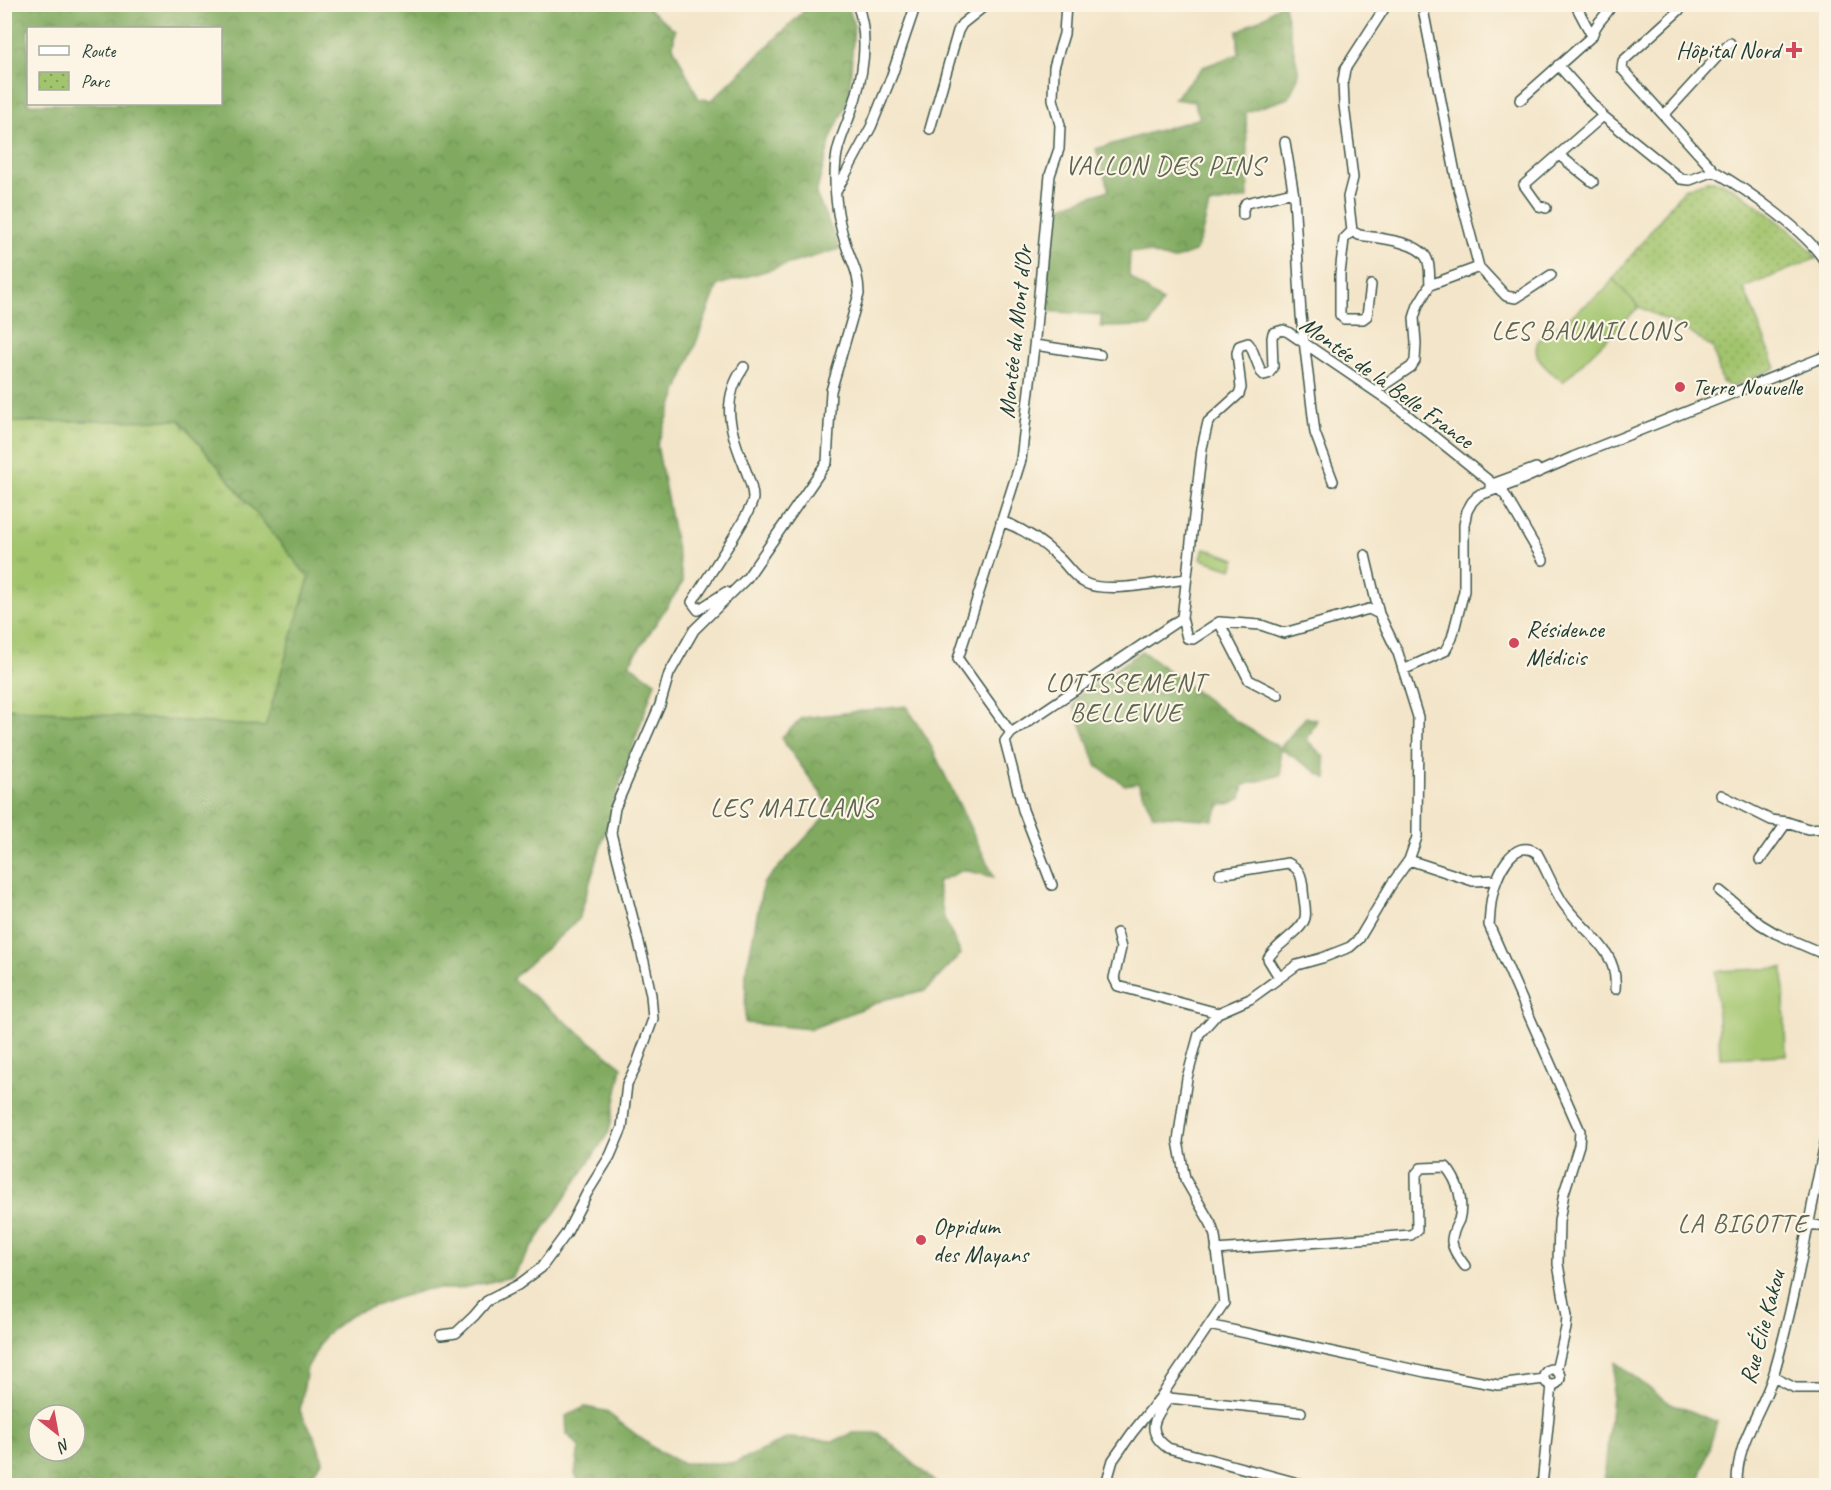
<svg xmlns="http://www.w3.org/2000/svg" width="1831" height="1490" font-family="Caveat,sans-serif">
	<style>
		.grass { fill: url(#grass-tufts); stroke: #608050; stroke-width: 1.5 }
		.forest { fill: url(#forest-crowns); stroke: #50744a; stroke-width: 1.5; fill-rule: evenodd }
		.park { fill: url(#park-dots); stroke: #608050; stroke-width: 1.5 }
		.garden { fill: #a2c46d; stroke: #608050; stroke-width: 1.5 }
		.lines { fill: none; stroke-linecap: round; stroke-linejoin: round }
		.minor-casing { stroke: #3f564a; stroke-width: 12 }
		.minor { stroke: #fff; stroke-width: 9 }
		.poi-dot { fill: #d1495b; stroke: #fcf5e5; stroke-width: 2 }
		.labels { text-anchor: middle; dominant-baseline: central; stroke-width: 4.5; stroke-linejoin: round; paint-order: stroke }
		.poi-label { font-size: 24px; fill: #1f3d34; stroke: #fcf5e5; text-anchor: start }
		.street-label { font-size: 24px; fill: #1f3d34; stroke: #fcf5e5 }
		.neighbourhood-label { font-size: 26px; letter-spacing: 1.5px; fill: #5d6552; stroke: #fcf5e5 }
	</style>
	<defs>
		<pattern id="grass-tufts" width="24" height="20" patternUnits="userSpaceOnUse" patternTransform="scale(1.5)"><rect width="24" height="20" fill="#a2c46d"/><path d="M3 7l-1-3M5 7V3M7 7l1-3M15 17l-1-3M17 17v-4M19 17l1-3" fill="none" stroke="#83a05a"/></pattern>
		<pattern id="forest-crowns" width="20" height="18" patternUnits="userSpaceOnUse" patternTransform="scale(1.5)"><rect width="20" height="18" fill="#81aa60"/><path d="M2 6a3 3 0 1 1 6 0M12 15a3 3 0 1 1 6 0" fill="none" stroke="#698c50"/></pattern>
		<pattern id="park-dots" width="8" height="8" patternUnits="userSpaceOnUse" patternTransform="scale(1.5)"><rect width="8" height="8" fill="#a2c46d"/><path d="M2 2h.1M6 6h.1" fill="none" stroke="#83a05a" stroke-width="1.8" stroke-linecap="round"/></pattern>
	</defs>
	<rect width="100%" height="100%" fill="#fcf5e5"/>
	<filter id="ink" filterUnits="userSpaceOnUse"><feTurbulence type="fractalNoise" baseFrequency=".0167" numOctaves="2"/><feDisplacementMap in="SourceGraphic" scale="12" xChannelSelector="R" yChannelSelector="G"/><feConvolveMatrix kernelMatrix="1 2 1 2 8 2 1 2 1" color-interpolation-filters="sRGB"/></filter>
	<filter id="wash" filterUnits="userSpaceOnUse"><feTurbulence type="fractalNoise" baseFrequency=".008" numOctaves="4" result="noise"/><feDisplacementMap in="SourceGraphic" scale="24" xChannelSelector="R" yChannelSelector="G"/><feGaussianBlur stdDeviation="1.35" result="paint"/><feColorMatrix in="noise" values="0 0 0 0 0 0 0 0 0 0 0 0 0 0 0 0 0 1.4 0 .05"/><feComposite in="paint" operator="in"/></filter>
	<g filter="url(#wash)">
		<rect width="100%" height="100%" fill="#f3e5c9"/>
		<path class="grass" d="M180,420L309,578L266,727L5,708L4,422Z"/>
		<path class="forest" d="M5,5H644L675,30L673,46L699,99L712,100L810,5H848L854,26L849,98L831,138L816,194L840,249L718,285L657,445L683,582L629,664L655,682L618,789L579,919L512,979L622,1067L609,1132L512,1277L457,1289H428L394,1299L352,1314L325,1335L307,1368L300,1411L315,1438L323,1460L310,1477L282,1486L5,1485L4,708L265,727L309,578L180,420L5,422ZM28,28H220V104H28ZM39,1415H75V1451H39Z
			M1279,5H1284L1299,74L1289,98L1246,112L1248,198L1209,205L1201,237L1195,252L1173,260L1150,253L1130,251L1129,276L1162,302L1150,326L1101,327V315L1045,311L1046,280L1056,208L1109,190L1096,149L1200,118L1194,102L1174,99L1203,67L1239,54L1237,32L1267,15Z
			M1142,651L1236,721L1280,748L1306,717L1317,720L1307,740L1324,757L1327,779L1283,750L1280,753L1281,775L1244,785L1241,798L1232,803L1220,805L1213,820L1153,815L1138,783L1125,785L1097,766L1074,707L1077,697Z
			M906,706L927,738L994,877L963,870L937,882L944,918L961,954L926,990L886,999L811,1029L745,1023L746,973L763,884L832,809L781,738L802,718Z
			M1615,1362L1666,1401L1717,1422L1698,1485H1604Z
			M585,1407L605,1411L658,1451L681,1463H735L788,1438L834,1441L853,1433H879L938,1485H581L575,1474L579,1447L567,1434L566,1416Z"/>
		<path class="park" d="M1706,181C1711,181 1715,181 1720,182C1742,190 1803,239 1817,258L1744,288L1776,368L1731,387L1722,382L1713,348L1683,328L1639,307L1613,279L1684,189Z"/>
		<path class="garden" d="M1613,279L1639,307L1563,382C1551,371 1530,360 1538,341L1605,290Z
			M1204,548L1236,559L1232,569L1201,559Z
			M1783,968L1786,1055L1720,1058L1716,971Z"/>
	</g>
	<g filter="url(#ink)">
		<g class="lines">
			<g class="minor-casing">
				<path id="minor" d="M1387,4L1345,69L1343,81L1344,105L1353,178L1348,197L1352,231L1359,235C1377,238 1416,241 1426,257C1431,265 1429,276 1430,285
					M1422,4L1457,183L1479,267L1506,296L1516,298L1551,275
					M1575,4L1592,36
					M1686,4L1623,61L1622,69L1714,171
					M1558,65L1603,116L1681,179L1690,180L1714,171C1744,188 1811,234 1826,264
					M1520,100L1592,36C1597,19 1606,18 1612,4
					M1664,115L1730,43
					M930,129L958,31L962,24L987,4
					M1285,142L1294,196L1301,315L1315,433L1333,481
					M1559,155L1593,182
					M837,190L871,127L892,75L916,4
					M1546,208L1539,206L1524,185L1603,116
					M1243,215V209L1246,203L1293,192
					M1352,231L1344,239L1340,274V315L1344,319H1363L1367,316L1371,285
					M1035,345L1100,355
					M1375,391L1411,367L1415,361L1416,343L1414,318L1418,305L1430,285L1479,267
					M1490,485L1536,468
					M1477,496L1514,483L1573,457L1826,356
					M1001,521C1024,529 1042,541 1059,558C1068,566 1073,577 1085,583C1106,594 1161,582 1186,579
					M726,592L698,610L692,602C702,585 753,512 753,498C753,486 747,474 743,463C729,428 721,399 744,367
					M1379,614L1369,609L1284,633L1261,625L1219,622L1193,639L1187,638L1182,618L1202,448L1208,422L1239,394L1241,388L1237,353L1239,346L1248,343L1251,347L1261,372L1264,375L1268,374L1273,368L1272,338L1273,333L1283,330L1288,332L1391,402L1498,488L1505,495L1543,560
					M1219,622L1249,680L1278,695
					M1403,670L1445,651L1452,638L1464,591V525L1467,511L1472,502L1480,494
					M1011,733L958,659L1021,460L1035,338L1050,175L1059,149L1060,125L1053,99L1054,67L1064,34L1066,4
					M1721,795L1771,820L1787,822L1808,829L1824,828L1826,830
					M1409,860L1473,881L1496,880
					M1760,860L1787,822
					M1220,874L1288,863C1300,869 1302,876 1303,889C1303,897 1307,910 1305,918C1301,933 1275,944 1268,959L1279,977
					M1052,885L1023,810L1005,741L1011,733L1182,618
					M1720,891L1760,924L1775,933L1826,955
					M1117,933L1121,948L1114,978L1118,986L1218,1013
					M1808,1224L1826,1227
					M1216,1250L1411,1235L1417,1230L1416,1174L1421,1168L1446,1167C1458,1181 1464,1201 1459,1220C1456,1226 1451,1235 1452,1242C1453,1251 1460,1259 1465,1266
					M1209,1325L1425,1372L1498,1385L1544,1379
					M441,1335L456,1333L474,1316L487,1301L518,1285L541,1268L566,1234L587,1193L610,1156L622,1128L627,1084L636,1066L653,1019L651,995L644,962L611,833L615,808L660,705L669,674L694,630L747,578L827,462L831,391L859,294C859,271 851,262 845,242C837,218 833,185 836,160C837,144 846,128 851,112C863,79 870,37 857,4
					M1544 1377a8 8 0 1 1 16 0a8 8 0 1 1-16 0Z
					M1556,1371L1566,1328L1567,1316L1558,1264L1559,1221L1564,1193L1579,1145L1580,1131L1489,925C1490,916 1490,906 1492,897C1495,878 1513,835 1537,853C1546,869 1553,888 1563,903C1583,932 1619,949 1615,989
					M1773,1377L1795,1388H1826
					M1301,1412L1169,1398C1155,1417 1144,1431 1168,1448L1309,1486
					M1109,1486L1108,1477L1113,1460L1132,1433L1160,1398L1224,1303L1215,1236L1211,1224L1185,1179L1178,1141L1187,1078L1199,1034L1218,1013L1250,999L1297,965L1322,958L1350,947L1359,939L1391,885L1409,860L1417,837L1418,717L1398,653L1379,614L1365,555
					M1542,1486L1552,1385
					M1737,1486C1736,1439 1762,1414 1774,1373C1796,1297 1809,1217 1826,1139"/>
			</g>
			<use href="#minor" class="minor"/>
		</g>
	</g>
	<g class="poi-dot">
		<path d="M1791 41h6v6h6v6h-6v6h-6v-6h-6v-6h6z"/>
		<circle cx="1680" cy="387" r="6"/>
		<circle cx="1514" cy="643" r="6"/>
		<circle cx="921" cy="1240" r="6"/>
	</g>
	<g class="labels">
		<g class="poi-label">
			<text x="1780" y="50" text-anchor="end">Hôpital Nord</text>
			<text x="1692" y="387">Terre Nouvelle</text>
			<text x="1526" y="629">Résidence<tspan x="1526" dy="28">Médicis</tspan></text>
			<text x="933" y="1226">Oppidum<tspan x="933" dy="28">des Mayans</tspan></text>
		</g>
		<g class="street-label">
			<text transform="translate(1015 332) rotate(-84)">Montée du Mont d'Or</text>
			<text transform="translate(1387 382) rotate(36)">Montée de la Belle France</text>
			<text transform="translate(1762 1327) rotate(-75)">Rue Élie Kakou</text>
		</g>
		<g class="neighbourhood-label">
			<text x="1165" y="165">VALLON DES PINS</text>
			<text x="1588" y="330">LES BAUMILLONS</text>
			<text x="1126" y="682">LOTISSEMENT<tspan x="1126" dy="30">BELLEVUE</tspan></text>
			<text x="793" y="807">LES MAILLANS</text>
			<text x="1743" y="1223">LA BIGOTTE</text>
		</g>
	</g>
	<rect width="1831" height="1490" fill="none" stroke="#fcf5e5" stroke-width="24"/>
	<rect x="27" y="27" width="195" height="78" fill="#fcf5e5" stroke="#a4ab9e" stroke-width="1.5"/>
	<rect x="39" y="46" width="30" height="9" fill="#ffffff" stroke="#a4ab9e" stroke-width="1.5"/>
	<text x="81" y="57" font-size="18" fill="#1f3d34">Route</text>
	<rect x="39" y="72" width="30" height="18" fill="url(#park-dots)" stroke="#a4ab9e" stroke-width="1.5"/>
	<text x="81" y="87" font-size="18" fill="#1f3d34">Parc</text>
	<g transform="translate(57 1433) rotate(149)"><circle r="28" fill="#fcf5e5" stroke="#a4ab9e" stroke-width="1.5"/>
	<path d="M0-4.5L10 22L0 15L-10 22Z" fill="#d1495b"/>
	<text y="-9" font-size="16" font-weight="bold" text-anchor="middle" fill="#1f3d34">N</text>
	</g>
</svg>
